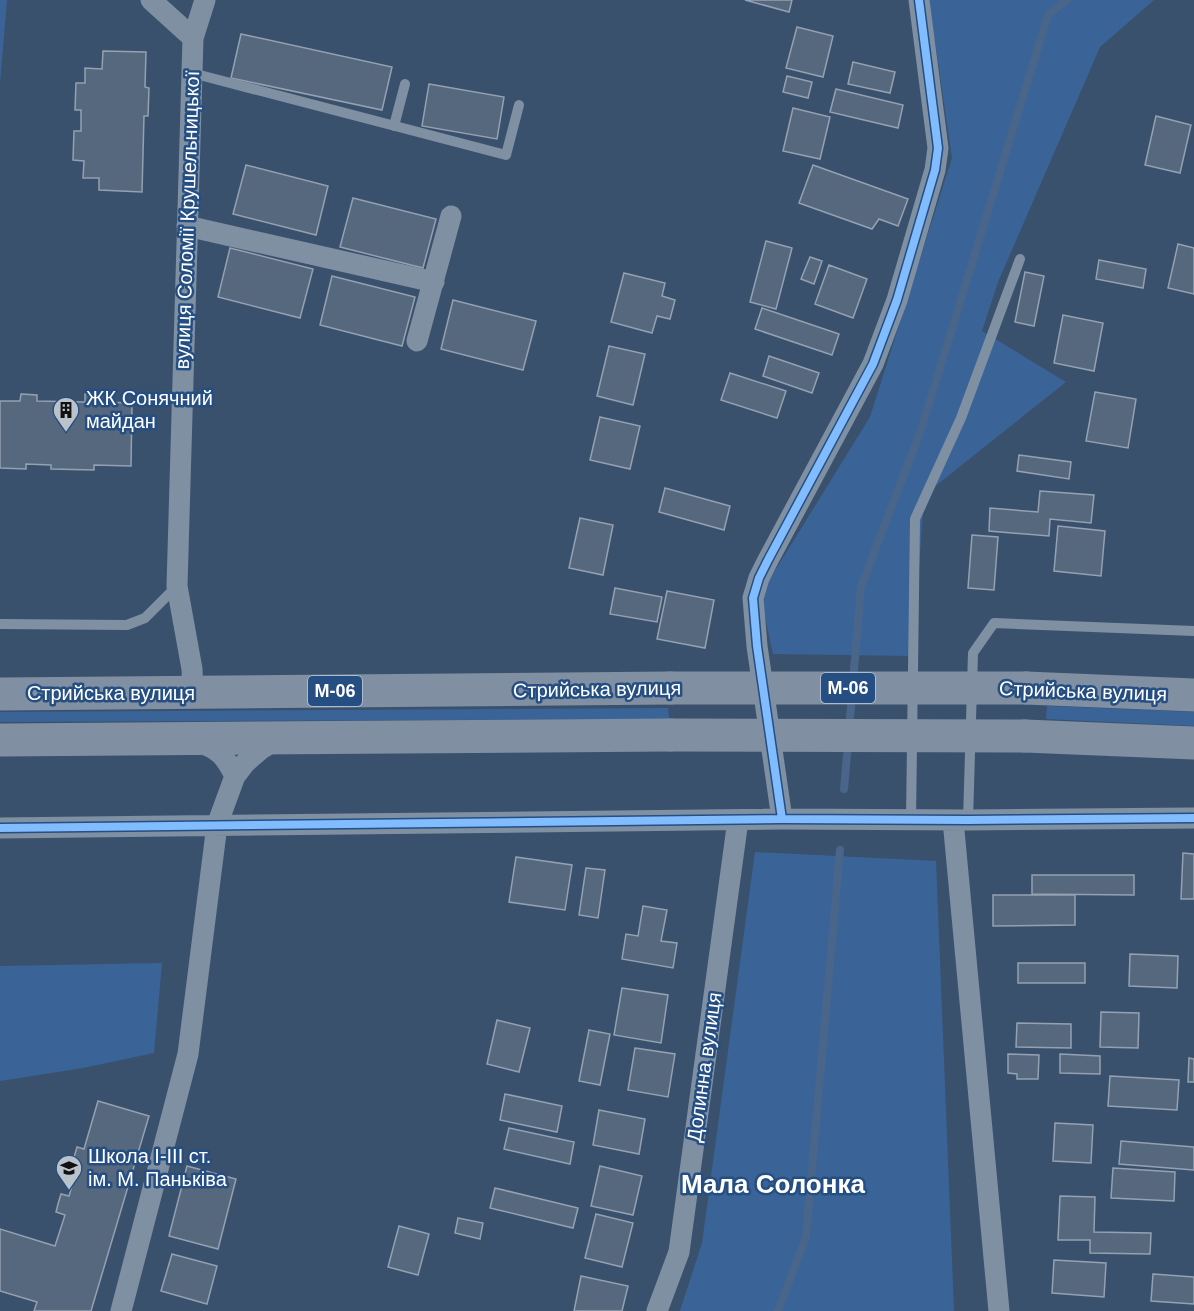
<svg xmlns="http://www.w3.org/2000/svg" width="1194" height="1311" font-family="Helvetica,sans-serif">
	<style>
		.green { fill: #3a6498 }
		.lines { fill: none; stroke-linecap: round; stroke-linejoin: round }
		.stream { stroke: #496589; stroke-width: 8 }
		.building { fill: #56687e; stroke: #94a1b1; stroke-width: 1.5 }
		.service { stroke: #8090a3; stroke-width: 10 }
		.minor { stroke: #8090a3; stroke-width: 21 }
		.trunk { stroke: #808fa2; stroke-width: 33 }
		.trunk-bridge { stroke: #808fa2; stroke-width: 33 }
		.cycleway-casing { stroke: #254e82; stroke-width: 11 }
		.cycleway { stroke: #80bcff; stroke-width: 8 }
		.labels { text-anchor: middle; dominant-baseline: central; stroke-width: 5; stroke-linejoin: round; paint-order: stroke }
		.shield { fill: #254e82; stroke: #becada; stroke-width: 1.5 }
		.shield-label { font-size: 18px; font-weight: bold; fill: #fff }
		.street-label { font-size: 20px; fill: #fff; stroke: #254e82 }
		.poi-label { font-size: 20px; fill: #fff; stroke: #254e82; text-anchor: start }
		.district-label { font-size: 26px; font-weight: bold; fill: #fff; stroke: #254e82 }
	</style>
	<rect width="100%" height="100%" fill="#3a516d"/>
	<path class="green" d="M0,0H7L0,83Z
		M929,0H1154L1100,47L998,282L982,331L1066,382L924,495L913,656L773,654L760,595L870,417L952,158Z
		M1047,706L1194,712V726L1046,719Z
		M668,708L669,719L0,722V712Z
		M755,852L936,861L954,1311H680L702,1243Z
		M162,963L154,1053L83,1068L0,1081V966Z"/>
	<g class="lines">
		<path class="stream" d="M853,682L861,587L921,430L1048,15L1067,0
			M849,729L852,696
			M844,789L848,744
			M778,1311L806,1237L840,850"/>
	</g>
	<path class="building" d="M745,0H792L789,12Z
		M797,27L833,36L823,77L786,68Z
		M241,34L392,67L382,110L231,78Z
		M103,51L146,52L145,87L149,88L148,116H144L142,192L99,190V178H83L84,161L73,160L74,131H81V110H75L76,83H85V68L102,69Z
		M853,62L895,72L890,93L848,84Z
		M787,76L812,82L808,98L783,92Z
		M429,84L504,97L497,139L422,126Z
		M836,89L903,105L898,128L830,112Z
		M793,108L830,117L820,159L783,151Z
		M1156,116L1191,125L1180,173L1145,165Z
		M246,165L328,186L316,235L233,214Z
		M813,165L908,199L898,226L879,219L872,229L799,203Z
		M353,198L436,219L423,268L340,247Z
		M766,241L792,248L776,309L750,302Z
		M1178,244L1194,248V294L1168,288Z
		M230,248L313,269L300,318L218,297Z
		M810,257L822,261L814,284L801,279Z
		M1099,260L1146,269L1143,288L1096,279Z
		M829,265L867,279L853,318L815,304Z
		M1025,272L1044,276L1034,326L1015,322Z
		M624,273L665,283L662,296L675,300L670,319L657,316L652,333L611,322Z
		M332,276L415,297L402,346L320,325Z
		M453,300L536,321L523,370L441,349Z
		M762,308L839,334L832,355L755,329Z
		M1063,315L1103,323L1094,371L1054,363Z
		M609,346L645,354L633,405L597,396Z
		M769,356L819,373L812,393L763,376Z
		M730,373L786,391L777,418L721,400Z
		M1095,392L1136,399L1128,448L1086,441Z
		M21,394L37,395V401L85,402V394L102,395V402L132,403L131,466L94,465V470L51,469V465L26,464V469L0,468V401H20Z
		M600,417L640,426L630,469L590,460Z
		M1019,455L1071,462L1069,479L1017,471Z
		M665,488L730,506L724,530L659,512Z
		M1040,491L1094,495L1091,523L1050,519L1049,536L989,531L990,508L1038,512Z
		M580,518L613,525L603,575L569,568Z
		M1058,526L1105,531L1101,576L1054,571Z
		M972,535L998,537L994,590L968,588Z
		M615,588L662,597L657,622L610,614Z
		M667,591L714,600L705,648L657,639Z
		M1183,853L1194,854V899H1181Z
		M516,857L572,865L565,910L509,902Z
		M586,868L605,870L598,918L579,915Z
		M1032,875H1134V895L1032,894Z
		M993,895H1075V925L993,926Z
		M643,906L667,910L661,941L677,943L673,968L622,959L626,934L638,936Z
		M1130,954L1178,956L1177,988L1129,986Z
		M1018,963H1085V983H1018Z
		M622,988L668,995L661,1043L614,1035Z
		M1101,1012L1139,1013L1138,1048L1100,1047Z
		M497,1020L530,1028L519,1072L487,1064Z
		M1017,1023L1071,1024V1048L1016,1047Z
		M589,1030L610,1034L600,1085L579,1081Z
		M635,1048L675,1054L668,1097L628,1090Z
		M1008,1054L1039,1055L1038,1079H1017V1074L1008,1073Z
		M1060,1054L1100,1056V1074L1060,1073Z
		M1189,1058L1194,1059V1082H1188Z
		M1110,1076L1179,1080L1177,1110L1108,1106Z
		M505,1094L562,1106L557,1132L500,1120Z
		M98,1101L149,1116L91,1311H34L37,1302L0,1291V1229L55,1246L65,1215L56,1212L58,1204L61,1194L69,1196L79,1162L73,1161L77,1147L84,1149Z
		M599,1110L645,1119L639,1154L593,1145Z
		M1055,1123L1093,1125L1091,1163L1053,1161Z
		M509,1128L574,1142L570,1164L504,1149Z
		M1121,1141L1194,1147V1170L1119,1164Z
		M187,1166L236,1179L218,1249L169,1236Z
		M600,1166L642,1176L633,1215L591,1206Z
		M1113,1168L1175,1172L1174,1201L1111,1198Z
		M495,1188L578,1208L573,1228L490,1208Z
		M1060,1196L1095,1197L1094,1232L1151,1233L1150,1254L1090,1253V1240H1058Z
		M596,1214L633,1223L622,1267L585,1258Z
		M458,1218L483,1223L480,1239L455,1233Z
		M399,1226L429,1234L418,1275L388,1267Z
		M172,1254L217,1266L207,1304L161,1291Z
		M1054,1260L1106,1263L1104,1297L1052,1293Z
		M1153,1274L1194,1277V1304L1151,1301Z
		M581,1276L628,1286L622,1311H574Z"/>
	<g class="lines">
		<path class="service" d="M192,73L506,155L519,105
			M394,126L405,84
			M0,624L127,625L145,618L177,586
			M911,820L915,519L961,418L1020,259
			M968,820L973,653L994,623L1194,631"/>
		<path class="minor" d="M151,0L193,38
			M187,226L434,282
			M417,341L451,216
			M193,693L192,669L177,586L193,38L205,0
			M198,742C219,749 225,756 235,776
			M782,819L757,646L753,598L759,578L768,560L873,364L897,300L935,170L938,148L919,0
			M953,820L999,1311
			M0,828L782,819L968,820L1194,818
			M121,1311L188,1054L217,825L235,776L245,763L261,749L278,739
			M657,1311L679,1252L738,820"/>
		<path class="trunk" d="M1026,688L1194,695
			M0,694L670,688
			M1025,736L1194,743
			M0,740L670,735"/>
		<path class="trunk-bridge" d="M670,688H1026
			M670,735L1025,736"/>
		<g class="cycleway-casing">
			<path id="cycleway" d="M782,819L757,646L753,598L759,578L768,560L873,364L897,300L935,170L938,148L919,0
				M0,828L782,819L968,820L1194,818"/>
		</g>
		<use href="#cycleway" class="cycleway"/>
	</g>
	<defs>
		<g id="building-pin" transform="scale(1.35)"><path d="M0 17L-7.5 6A9.5 9.5 0 1 1 7.5 6Z" fill="#bac2cc" stroke="#254e82"/><path d="M-4-6H4V6H1V3H-1V6H-4ZM-2.5-4.3h1.7v1.8h-1.7ZM.8-4.3h1.7v1.8H.8ZM-2.5-1h1.7V.8h-1.7ZM.8-1h1.7V.8H.8Z" fill="#111"/></g>
		<g id="school-pin" transform="scale(1.35)"><path d="M0 17L-7.5 6A9.5 9.5 0 1 1 7.5 6Z" fill="#bac2cc" stroke="#254e82"/><path d="M0-5L7-2L0 1L-7-2ZM-4 1L0 2.5L4 1V4Q0 6-4 4Z" fill="#111"/></g>
	</defs>
	<g fill-rule="evenodd">
		<use href="#building-pin" x="66" y="410"/>
		<use href="#school-pin" x="69" y="1168"/>
	</g>
	<g class="labels">
		<g class="shield">
			<rect x="821" y="673" width="54" height="30" rx="4.5"/>
			<rect x="308" y="676" width="54" height="30" rx="4.5"/>
		</g>
		<g class="shield-label">
			<text x="848" y="688">М-06</text>
			<text x="335" y="691">М-06</text>
		</g>
		<g class="street-label">
			<text transform="translate(187 220) rotate(-88)">вулиця Соломії Крушельницької</text>
			<text transform="translate(597 689) rotate(-1)">Стрийська вулиця</text>
			<text transform="translate(1083 691) rotate(2)">Стрийська вулиця</text>
			<text x="111" y="693">Стрийська вулиця</text>
			<text transform="translate(704 1067) rotate(-82)">Долинна вулиця</text>
		</g>
		<g class="poi-label">
			<text x="86" y="398">ЖК Сонячний<tspan x="86" dy="23">майдан</tspan></text>
			<text x="88" y="1156">Школа І-ІІІ ст.<tspan x="88" dy="23">ім. М. Паньківа</tspan></text>
		</g>
		<g class="district-label">
			<text x="773" y="1184">Мала Солонка</text>
		</g>
	</g>
</svg>
